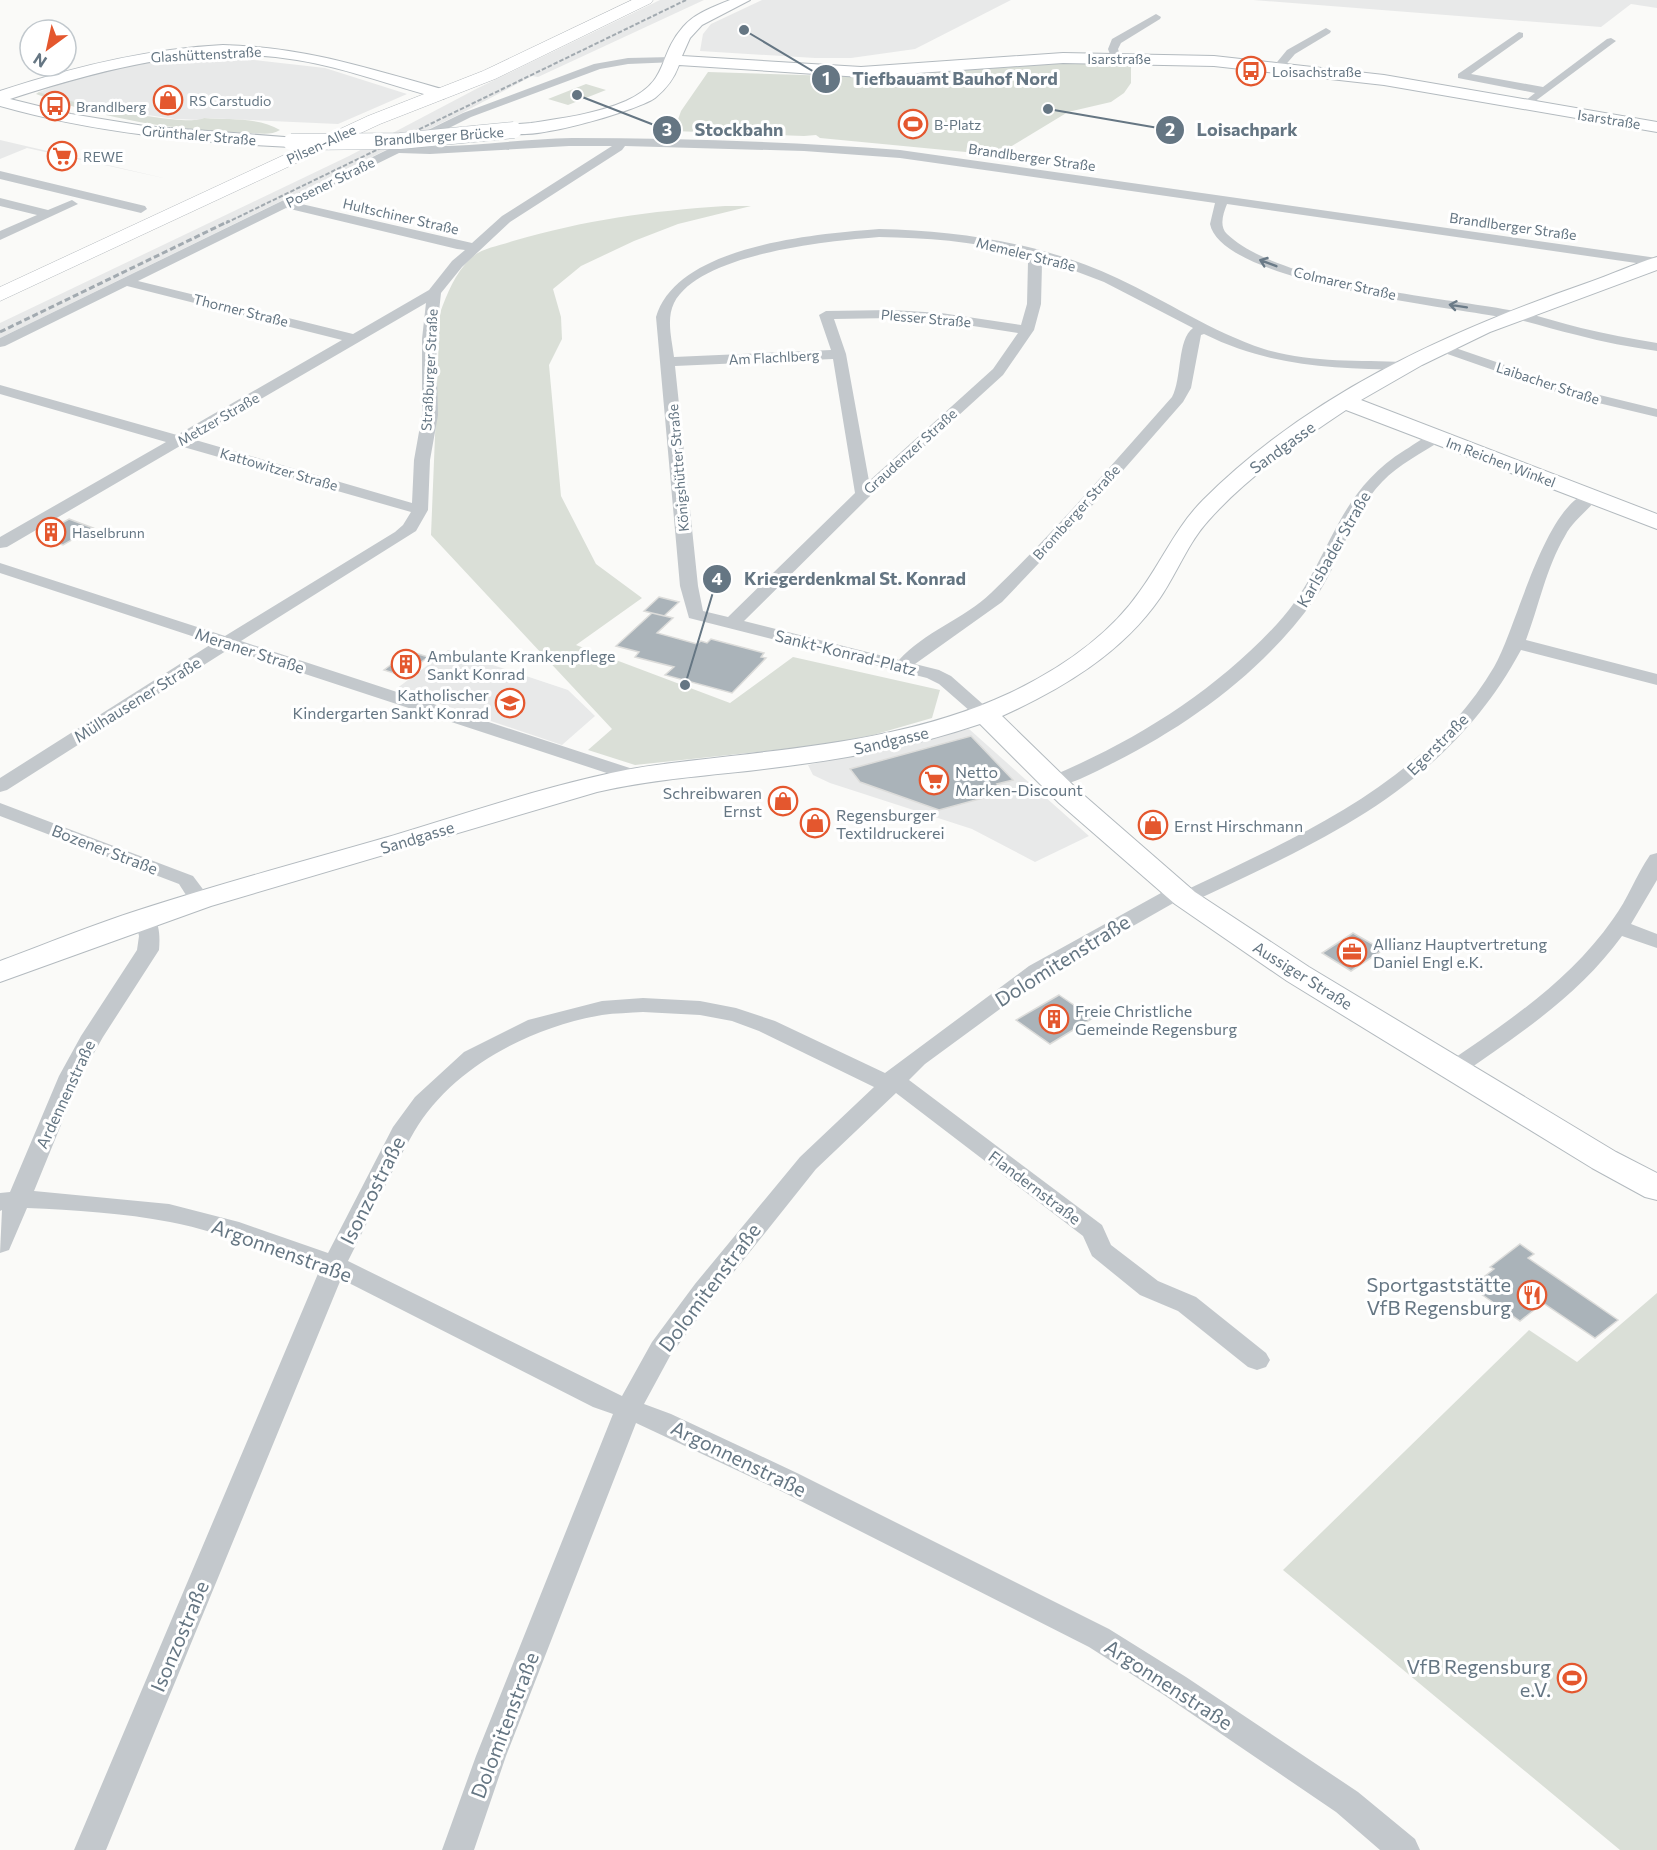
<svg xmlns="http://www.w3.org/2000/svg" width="1657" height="1850" font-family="Commissioner,sans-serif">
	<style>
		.built { fill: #e8e9e9 }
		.green { fill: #dadfd7 }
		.building { fill: #aab3b9; stroke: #dcdcda; stroke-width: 1.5 }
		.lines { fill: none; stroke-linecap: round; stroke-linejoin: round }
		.secondary-casing { stroke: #b3babf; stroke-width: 2 }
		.primary-casing { stroke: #b5babe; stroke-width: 1 }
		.street { fill: #c3c8cc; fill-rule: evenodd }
		.secondary { fill: #fff; fill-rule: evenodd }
		.primary { fill: #fff; fill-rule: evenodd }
		.rail-far1 { stroke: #a2aab0; stroke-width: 2; stroke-dasharray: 4.5 2; stroke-linecap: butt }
		.rail { stroke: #a2aab0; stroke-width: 3; stroke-dasharray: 6 3; stroke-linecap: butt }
		.secondary-bridge-casing { stroke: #b3babf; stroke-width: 17; stroke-linecap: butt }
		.secondary-bridge { stroke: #fff; stroke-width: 16 }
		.oneway { stroke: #6a7a87 }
		.labels { text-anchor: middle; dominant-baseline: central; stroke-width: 6; stroke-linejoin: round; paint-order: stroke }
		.far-street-label { font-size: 14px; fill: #657683; stroke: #fff }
		.far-poi-label { font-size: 14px; fill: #657683; stroke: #fff; text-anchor: start }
		.street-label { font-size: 16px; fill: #657683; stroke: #fff }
		.poi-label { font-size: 16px; fill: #657683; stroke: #fff; text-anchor: start }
		.near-street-label { font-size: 20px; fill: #657683; stroke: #fff }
		.near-poi-label { font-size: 20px; fill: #657683; stroke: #fff; text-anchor: end }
		.leader { fill: none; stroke: #657683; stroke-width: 2 }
		.callout-dot { fill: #657683; stroke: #fff; stroke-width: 2 }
		.mark-label { font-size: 18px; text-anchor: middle; font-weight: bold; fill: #fff }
		.callout-label { font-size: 18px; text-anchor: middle; font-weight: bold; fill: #657683; stroke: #fff; stroke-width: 6; stroke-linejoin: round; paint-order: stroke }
	</style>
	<rect width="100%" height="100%" fill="#fafaf8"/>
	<path class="built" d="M660,0H704L538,77L532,76L462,113L0,338V323L349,156L478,88Z
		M762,0H1011L915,49L851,58H815L700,51L703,34L711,24Z
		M1253,0H1657V8L1631,4L1601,27Z
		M228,57L325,68L407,94L338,124L204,118L200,120L175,119L106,109L53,98L39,92L76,78L117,68L156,62Z
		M0,141V140L168,179L27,148L0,159Z
		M448,650L568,690L595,716L562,745L396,689Z
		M969,729L1089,836L1035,862L972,829L830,783L813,775L808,765Z"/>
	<path class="green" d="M1055,64H1131V83L1124,93L1111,102L1068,112L997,155L820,138L816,135L804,136L674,131L681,111L708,72L867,77Z
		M586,84L606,90L568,105L548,99Z
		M39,92C61,101 187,128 204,118C228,120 259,117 280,130C271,136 259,133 249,133C178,131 102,119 36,94Z
		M725,206H751L678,224L634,241L581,266L553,289L561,317L562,339L549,365L561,496L596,564L642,598L576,645L730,703L793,657L940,690L932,718L873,735L823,745L635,765L588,750L612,729L431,535L440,313C447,294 455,273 471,258C482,248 499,246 513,241C585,220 650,211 725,206Z
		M1657,1293V1850H1620L1283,1570L1529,1330L1577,1362Z"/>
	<path class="building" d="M69,519L93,528L63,545L38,536Z
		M659,597L679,602L664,616L644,611Z
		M652,613L673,618L657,633L697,644L701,641L707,643L711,639L764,653L761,657L766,658L732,693L665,675L674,667L635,657L639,652L616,646Z
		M409,651L428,657L403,676L384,670Z
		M971,736L1013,780L997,784L1005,792L939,810L860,782L850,769Z
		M1353,933L1383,950L1351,971L1322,953Z
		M1059,995L1093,1018L1050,1044L1016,1020Z
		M1520,1244L1534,1254L1528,1258L1618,1320L1595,1338L1543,1303L1520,1321L1471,1287L1494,1269L1490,1267Z"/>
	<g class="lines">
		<g class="secondary-casing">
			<path id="secondary" d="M730,0H750L702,25L690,38L682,56L861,67L1063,53L1214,56L1384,75L1657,122V132L1384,85L1214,66L1063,63L861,77L679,65C674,79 666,89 655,98C637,111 518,146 506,130C511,123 523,124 531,123C563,118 596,114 626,101C671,80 656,58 683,27C695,13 713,7 730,0Z
				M223,45C306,47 370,69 449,91L451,94L443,99C394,87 347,68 297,60C198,43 104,69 10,99L71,114L144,126L297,138L299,142L291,147C192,142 95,133 0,106V91C73,67 146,49 223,45Z
				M1657,257V270L1490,332L1422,365L1361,400L1657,514V529L1346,410C1298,442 1247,477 1208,521C1188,543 1177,573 1160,598C1122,653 1062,689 1002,716L1079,791L1195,892L1309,967L1616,1152L1657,1173V1200L1645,1197L1592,1168L1287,981L1175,904L1059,803L980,724C907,749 832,761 756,770C702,776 649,780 597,792L211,906L0,982V961C46,944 92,925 139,910C222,883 305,861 388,837C462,815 536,789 611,773C651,764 691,761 731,756C826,745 922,734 1010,693C1058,670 1109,636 1140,591C1162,561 1176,527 1203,500C1309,394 1448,331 1587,283C1611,275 1633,264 1657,257Z"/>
		</g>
		<g class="primary-casing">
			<path id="primary" d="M632,0H653L651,3L495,79L380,124L0,301V287L368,116L483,71Z"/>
		</g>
		<path class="street" d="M1156,14L1161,17L1160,19L1121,43L1118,49L1121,58L1120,60H1112L1108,49L1112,39Z
			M1326,28L1331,31L1330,33L1295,54L1282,69H1274L1273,67L1287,50Z
			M1519,32L1523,33V37L1471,74L1543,87L1607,39L1611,38L1616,41L1526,108L1520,105L1535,93L1458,78V74Z
			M672,57L676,58V62L628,64L600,69L471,117L413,146C466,148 519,139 572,138C682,138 791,142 900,150L1657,258V266L1227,204C1223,214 1219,226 1227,234C1281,285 1441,297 1515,311C1537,315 1559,323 1581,328C1606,334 1632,339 1657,343V351C1630,347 1603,342 1577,335C1557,331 1539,324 1519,320C1465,309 1222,284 1210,224L1215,203L900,158L804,151L625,146L622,150L510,222L462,267L441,293L436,339L438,415L430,460L428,510L416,531L241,641L642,772L645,776L642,780H628L229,649L7,790L0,792V778L213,643L0,573V563L225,636L395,532L403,525L411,512L180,446L7,547L0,548V537L166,442L0,394V385L177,435L342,340L127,286L5,346L0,347V338L463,113L594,64L628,58ZM569,146H612L502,216L472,243L297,203L399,153L430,154ZM286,208L457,249L465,250L452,261L429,290L353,334L138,281ZM426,303L422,339V415L414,460L412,503L192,439Z
			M0,171L145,206L147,209L141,213L0,179Z
			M0,198L48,210L72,200L78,204L0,240V231L37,215L0,206Z
			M879,229C961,231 1042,243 1117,278C1167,301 1212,332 1264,349C1309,363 1358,360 1404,362L1411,366L1404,370C1331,368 1271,367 1204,334L1201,335L1191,388L1183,402L1076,524L1002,602L915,664L939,670L951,676L994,714L992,718H978L939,684L927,678L689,618L680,586L656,317C677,245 816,234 879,229ZM879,237C932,238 983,242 1034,257L1028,262L1027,304L1021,325L941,313L892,310L826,311L819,315L831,350L674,357C672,340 666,319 674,303C700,253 829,241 879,237ZM1046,260L1104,282L1193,328C1177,339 1182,379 1172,397C1113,463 1055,532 991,593C964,619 924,632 899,660L744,621L869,497L1003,375L1034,330L1041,304L1042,264ZM892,318L941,321L1018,333L993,369L869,481L846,354L834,319ZM833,359L855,493L728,617L703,611L698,586L675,366Z
			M1441,343L1575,389L1657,409V417L1565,395L1436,350L1434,347L1436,344Z
			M1437,432L1442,434L1445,437L1442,440C1422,453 1399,464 1382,482C1350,515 1341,562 1314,600C1264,670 1192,723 1115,762C1098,770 1064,790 1047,786L1044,782L1047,778C1134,742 1213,693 1277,624C1331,566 1331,496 1405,450C1415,444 1426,435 1437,432Z
			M1590,492L1598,497C1588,511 1573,520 1565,536C1546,568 1539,606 1526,640L1657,674V685L1521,650C1447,787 1326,839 1192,902L1185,904L1177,901L1045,976L925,1064L909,1080L1102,1225L1111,1245L1158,1281L1196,1297L1266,1353L1270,1360L1266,1367L1257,1370L1248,1367L1178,1311L1140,1295L1092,1256L1083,1236L896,1093L816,1169L713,1298L670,1356L644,1404L671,1414L797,1473L1109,1629L1186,1677L1358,1792L1415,1839L1420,1850H1380L1336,1812L1164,1695L1089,1647L777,1489L636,1423L506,1756L474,1850H442L476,1756L613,1414L593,1407L341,1279L106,1850H74L320,1269C270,1252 221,1232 170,1222C124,1213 74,1210 27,1208L9,1250L0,1253L2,1210L0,1211V1193L10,1192L59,1076L81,1036L137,950L139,936L135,918L138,913L145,912L152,913C160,925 160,937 159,950L103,1037L81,1076L34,1191L169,1204L239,1222L328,1253L393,1127L415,1097L464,1052L528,1020L602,1001L643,998L700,1001L736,1008L775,1021L885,1073L1029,966L1170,888L1177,886L1186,890C1300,836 1427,781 1494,667C1517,628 1544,504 1590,492ZM643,1012L700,1015L732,1021L759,1031L874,1087L800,1157L695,1284L652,1342L622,1396L348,1261C370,1218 390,1173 414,1132C452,1067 531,1027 602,1015C615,1013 630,1013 643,1012Z
			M0,803L193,876L211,900L208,904C192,908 187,896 179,884L0,816Z
			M1657,853V880L1631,924L1657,934V948L1622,936C1579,995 1521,1033 1462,1074L1454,1077L1446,1074L1443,1069L1446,1064C1508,1021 1569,982 1613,919C1628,899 1636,875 1650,855Z"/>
		<use href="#secondary" class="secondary"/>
		<use href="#primary" class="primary"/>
		<path class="rail-far1" d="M226,223L686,0"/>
		<path class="rail" d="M0,332L229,221"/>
		<g class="secondary-bridge-casing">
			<path id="secondary-bridge" d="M291,142L400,141L514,130"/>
		</g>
		<use href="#secondary-bridge" class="secondary-bridge"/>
	</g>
	<defs><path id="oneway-shaft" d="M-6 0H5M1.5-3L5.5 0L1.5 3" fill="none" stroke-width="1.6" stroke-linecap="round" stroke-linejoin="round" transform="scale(1.5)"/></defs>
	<g class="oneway">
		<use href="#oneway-shaft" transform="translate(1268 263) rotate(-159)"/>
		<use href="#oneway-shaft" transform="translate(1458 306) rotate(-171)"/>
	</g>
	<defs>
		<g id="bus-ring" transform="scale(1.5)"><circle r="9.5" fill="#fff" stroke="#e4572e" stroke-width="1.5"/><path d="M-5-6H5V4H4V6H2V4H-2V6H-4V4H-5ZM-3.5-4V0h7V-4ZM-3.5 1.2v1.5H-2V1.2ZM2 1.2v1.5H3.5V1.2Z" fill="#e4572e"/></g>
		<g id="shop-ring" transform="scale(1.5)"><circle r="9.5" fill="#fff" stroke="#e4572e" stroke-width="1.5"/><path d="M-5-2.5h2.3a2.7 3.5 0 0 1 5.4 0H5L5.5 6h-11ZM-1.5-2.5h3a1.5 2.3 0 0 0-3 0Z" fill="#e4572e"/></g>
		<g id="stadium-ring" transform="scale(1.5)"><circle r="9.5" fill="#fff" stroke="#e4572e" stroke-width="1.5"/><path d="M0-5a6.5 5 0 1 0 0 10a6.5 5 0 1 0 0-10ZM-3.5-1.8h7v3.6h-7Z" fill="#e4572e"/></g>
		<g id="supermarket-ring" transform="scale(1.5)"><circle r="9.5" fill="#fff" stroke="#e4572e" stroke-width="1.5"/><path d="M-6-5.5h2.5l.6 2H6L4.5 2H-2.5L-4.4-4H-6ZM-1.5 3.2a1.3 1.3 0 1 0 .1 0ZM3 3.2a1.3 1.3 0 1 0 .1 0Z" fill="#e4572e"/></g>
		<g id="building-ring" transform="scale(1.5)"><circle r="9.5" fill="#fff" stroke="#e4572e" stroke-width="1.5"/><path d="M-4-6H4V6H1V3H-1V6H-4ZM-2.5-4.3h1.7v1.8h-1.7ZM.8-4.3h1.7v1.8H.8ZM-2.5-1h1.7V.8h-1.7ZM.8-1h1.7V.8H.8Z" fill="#e4572e"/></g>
		<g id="school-ring" transform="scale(1.5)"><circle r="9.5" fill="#fff" stroke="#e4572e" stroke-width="1.5"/><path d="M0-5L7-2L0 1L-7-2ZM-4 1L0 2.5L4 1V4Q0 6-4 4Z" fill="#e4572e"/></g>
		<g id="office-ring" transform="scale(1.5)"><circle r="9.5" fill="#fff" stroke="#e4572e" stroke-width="1.5"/><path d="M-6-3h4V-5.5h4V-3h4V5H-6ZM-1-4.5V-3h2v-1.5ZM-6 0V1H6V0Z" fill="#e4572e"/></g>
		<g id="restaurant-ring" transform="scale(1.5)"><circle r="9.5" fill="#fff" stroke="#e4572e" stroke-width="1.5"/><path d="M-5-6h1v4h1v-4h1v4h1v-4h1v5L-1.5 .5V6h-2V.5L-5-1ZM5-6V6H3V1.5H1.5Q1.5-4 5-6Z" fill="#e4572e"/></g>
	</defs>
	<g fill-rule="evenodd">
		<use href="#bus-ring" x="1251" y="71"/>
		<use href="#shop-ring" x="168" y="100"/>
		<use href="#bus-ring" x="55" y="106"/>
		<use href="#stadium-ring" x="913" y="124"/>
		<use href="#supermarket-ring" x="62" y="156"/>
		<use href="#building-ring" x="51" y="532"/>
		<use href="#building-ring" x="406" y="664"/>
		<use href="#school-ring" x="510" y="703"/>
		<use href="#supermarket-ring" x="934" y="780"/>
		<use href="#shop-ring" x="783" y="801"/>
		<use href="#shop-ring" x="815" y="823"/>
		<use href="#shop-ring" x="1153" y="825"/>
		<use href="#office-ring" x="1352" y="952"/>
		<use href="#building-ring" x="1054" y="1019"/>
		<use href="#restaurant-ring" x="1532" y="1295"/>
		<use href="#stadium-ring" x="1572" y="1678"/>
	</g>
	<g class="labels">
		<g class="far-street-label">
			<text transform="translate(206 54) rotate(-3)">Glashüttenstraße</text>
			<text x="1119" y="58">Isarstraße</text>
			<text transform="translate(1609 119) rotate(9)">Isarstraße</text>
			<text transform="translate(199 135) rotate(5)">Grünthaler Straße</text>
			<text transform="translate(439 136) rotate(-4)">Brandlberger Brücke</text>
			<text transform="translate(321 144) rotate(-25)">Pilsen-Allee</text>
			<text transform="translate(1032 157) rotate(8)">Brandlberger Straße</text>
			<text transform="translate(330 182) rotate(-26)">Posener Straße</text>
			<text transform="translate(401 216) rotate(13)">Hultschiner Straße</text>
			<text transform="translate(1513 226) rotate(8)">Brandlberger Straße</text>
			<text transform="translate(1026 254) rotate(14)">Memeler Straße</text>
			<text transform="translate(1345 283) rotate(13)">Colmarer Straße</text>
			<text transform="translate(241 310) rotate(14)">Thorner Straße</text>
			<text transform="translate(926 318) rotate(5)">Plesser Straße</text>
			<text transform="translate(774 357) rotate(-3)">Am Flachlberg</text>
			<text transform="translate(429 370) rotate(-87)">Straßburger Straße</text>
			<text transform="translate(1548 383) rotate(18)">Laibacher Straße</text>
			<text transform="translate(218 419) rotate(-30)">Metzer Straße</text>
			<text transform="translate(910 451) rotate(-42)">Graudenzer Straße</text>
			<text transform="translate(1501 462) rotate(21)">Im Reichen Winkel</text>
			<text transform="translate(678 468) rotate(-95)">Königshütter Straße</text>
			<text transform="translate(279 469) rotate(16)">Kattowitzer Straße</text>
			<text transform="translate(1076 512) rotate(-48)">Bromberger Straße</text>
		</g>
		<g class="far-poi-label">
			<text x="1272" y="71">Loisachstraße</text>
			<text x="189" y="100">RS Carstudio</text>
			<text x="76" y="106">Brandlberg</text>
			<text x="934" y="124">B-Platz</text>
			<text x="83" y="156">REWE</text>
			<text x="72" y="532">Haselbrunn</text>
		</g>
		<g class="street-label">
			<text transform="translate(1282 447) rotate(-36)">Sandgasse</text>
			<text transform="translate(1333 549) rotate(-60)">Karlsbader Straße</text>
			<text transform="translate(250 650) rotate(18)">Meraner Straße</text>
			<text transform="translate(846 652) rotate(14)">Sankt-Konrad-Platz</text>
			<text transform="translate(137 699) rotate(-32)">Mülhausener Straße</text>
			<text transform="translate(891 740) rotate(-13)">Sandgasse</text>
			<text transform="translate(1437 744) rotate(-45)">Egerstraße</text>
			<text transform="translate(417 837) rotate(-17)">Sandgasse</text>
			<text transform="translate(105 849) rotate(21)">Bozener Straße</text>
			<text transform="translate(1303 975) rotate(32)">Aussiger Straße</text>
			<text transform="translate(65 1094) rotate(-65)">Ardennenstraße</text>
			<text transform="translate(1035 1187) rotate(37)">Flandernstraße</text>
		</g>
		<g class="poi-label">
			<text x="427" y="655">Ambulante Krankenpflege<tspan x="427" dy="18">Sankt Konrad</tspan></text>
			<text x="489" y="694" text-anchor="end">Katholischer<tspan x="489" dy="18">Kindergarten Sankt Konrad</tspan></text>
			<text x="955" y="771">Netto<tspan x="955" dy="18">Marken-Discount</tspan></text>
			<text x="762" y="792" text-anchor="end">Schreibwaren<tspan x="762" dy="18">Ernst</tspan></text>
			<text x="836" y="814">Regensburger<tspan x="836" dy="18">Textildruckerei</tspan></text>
			<text x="1174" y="825">Ernst Hirschmann</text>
			<text x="1373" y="943">Allianz Hauptvertretung<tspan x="1373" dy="18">Daniel Engl e.K.</tspan></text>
			<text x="1075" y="1010">Freie Christliche<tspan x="1075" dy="18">Gemeinde Regensburg</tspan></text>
		</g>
		<g class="near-street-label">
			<text transform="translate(1062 960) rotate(-32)">Dolomitenstraße</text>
			<text transform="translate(372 1190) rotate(-63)">Isonzostraße</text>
			<text transform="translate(282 1250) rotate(20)">Argonnenstraße</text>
			<text transform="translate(709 1287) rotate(-53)">Dolomitenstraße</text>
			<text transform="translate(739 1458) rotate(26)">Argonnenstraße</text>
			<text transform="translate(179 1636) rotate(-67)">Isonzostraße</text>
			<text transform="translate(1169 1684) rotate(33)">Argonnenstraße</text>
			<text transform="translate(504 1725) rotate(-69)">Dolomitenstraße</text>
		</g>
		<g class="near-poi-label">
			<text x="1511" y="1284">Sportgaststätte<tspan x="1511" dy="23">VfB Regensburg</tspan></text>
			<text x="1551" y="1666">VfB Regensburg<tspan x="1551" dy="23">e.V.</tspan></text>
		</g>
	</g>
	<path class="leader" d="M744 30L826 79M1048 109L1170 130M577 95L667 130M685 685L717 579"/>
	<g class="callout-dot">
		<circle cx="744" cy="30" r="6"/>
		<circle cx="1048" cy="109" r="6"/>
		<circle cx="577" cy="95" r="6"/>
		<circle cx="685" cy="685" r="6"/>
		<circle cx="826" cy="79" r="15"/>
		<circle cx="1170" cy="130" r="15"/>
		<circle cx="667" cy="130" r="15"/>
		<circle cx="717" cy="579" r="15"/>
	</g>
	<g class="mark-label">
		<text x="826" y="85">1</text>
		<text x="1170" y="136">2</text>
		<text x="667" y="136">3</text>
		<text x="717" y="585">4</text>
	</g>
	<g class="callout-label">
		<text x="955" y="85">Tiefbauamt Bauhof Nord</text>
		<text x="1247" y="136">Loisachpark</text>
		<text x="739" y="136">Stockbahn</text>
		<text x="855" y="585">Kriegerdenkmal St. Konrad</text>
	</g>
	<g transform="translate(48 48) rotate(213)"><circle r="28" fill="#ffffff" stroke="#c1c8cd" stroke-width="1.5"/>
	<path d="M0-4.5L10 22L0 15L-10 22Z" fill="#e4572e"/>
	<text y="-9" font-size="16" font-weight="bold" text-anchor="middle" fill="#657683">N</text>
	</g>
</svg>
